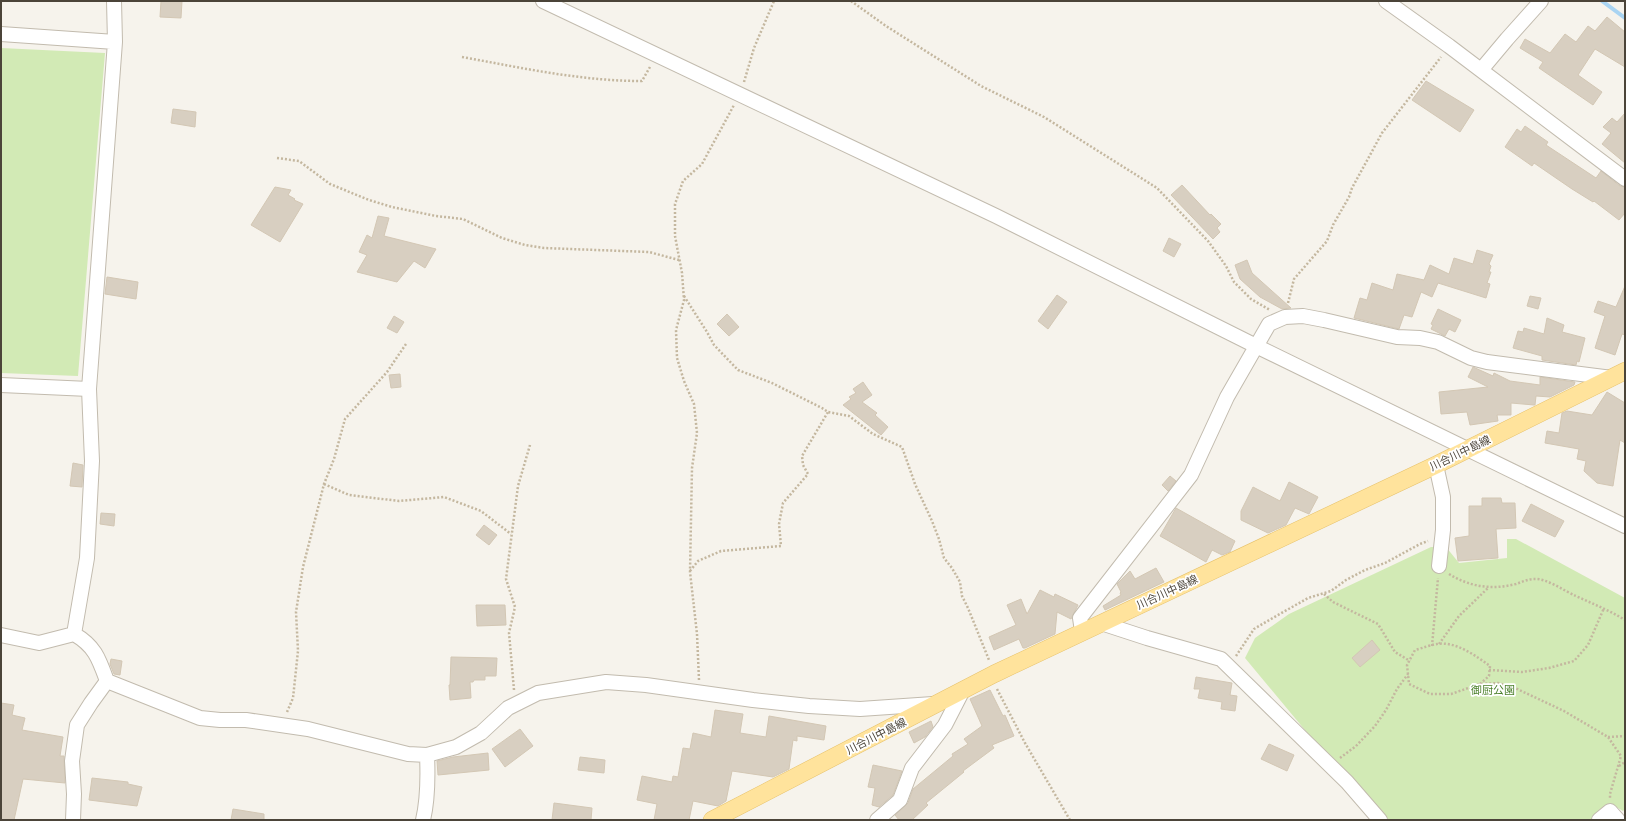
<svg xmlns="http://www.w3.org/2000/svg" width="1626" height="821" font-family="Montserrat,'Noto Sans JP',sans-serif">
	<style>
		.green { fill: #d2eab5 }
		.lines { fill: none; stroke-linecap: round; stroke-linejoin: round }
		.stream { stroke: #a9d4f2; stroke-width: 4 }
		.building { fill: #d8cfc1; stroke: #d3c7b4 }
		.minor-casing { stroke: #c2bbae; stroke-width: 16 }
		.major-casing { stroke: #e6c16a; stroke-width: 18 }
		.path { stroke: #c4b79f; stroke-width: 2.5; stroke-dasharray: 2 2; stroke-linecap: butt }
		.minor { stroke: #fff; stroke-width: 14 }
		.major { stroke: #ffe39c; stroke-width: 17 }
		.labels { text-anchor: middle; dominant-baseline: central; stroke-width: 3.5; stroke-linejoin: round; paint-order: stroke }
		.street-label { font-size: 11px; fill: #4b4439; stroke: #fff }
		.park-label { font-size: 11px; fill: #4a7f2a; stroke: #fff }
	</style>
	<rect width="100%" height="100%" fill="#f6f3ec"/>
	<path class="green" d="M1,48L105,53L78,376L1,373Z
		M1507,539H1516L1625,598V809L1623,811L1611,804L1591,820H1389L1347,774L1319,747L1245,658L1255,638L1289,614L1431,547H1446L1459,563L1507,558Z"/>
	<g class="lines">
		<path class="stream" d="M1602,1L1625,18"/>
	</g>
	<path class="building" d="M161,1H182L181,18L160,17Z
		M1607,17L1625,32V67L1595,49L1578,75L1602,92L1593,105L1539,68L1543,62L1520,48L1525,39L1550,53L1565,34L1576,42L1588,26L1595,31Z
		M1426,81L1474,110L1460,132L1412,100Z
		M173,109L196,112L195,127L171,123Z
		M1625,113V163L1602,144L1611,133L1603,127L1612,118L1617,122Z
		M1525,126L1548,142L1546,145L1596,178L1601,171L1620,186L1625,187V213L1619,220L1594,201L1593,202L1572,189L1534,163L1532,166L1505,147L1517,129L1521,132Z
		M1182,185L1210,215L1211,214L1221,224L1217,228L1220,232L1213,239L1171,195Z
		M275,187L291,190L288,195L295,199L294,200L303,204L280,242L251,225Z
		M378,216L389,218L384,236L436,249L425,268L414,261L397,282L357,272L367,255L359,252L367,235L372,238Z
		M1169,238L1181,244L1174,257L1163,251Z
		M1477,250L1493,255L1489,264L1491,266L1489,272H1491L1487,283L1490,284L1486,298L1438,283L1432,297L1421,292L1412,317L1404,315L1399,329L1354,318L1360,298L1367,300L1372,283L1393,290L1397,274L1424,280L1430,265L1449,274L1454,258L1473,264Z
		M1247,260L1252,273L1291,308L1282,309L1260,297L1240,279L1235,265Z
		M107,277L138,282L136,299L105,294Z
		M1625,286V335L1622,334L1615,355L1595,348L1605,316L1594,312L1598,301L1616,307Z
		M1057,295L1067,302L1048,329L1038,321Z
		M1530,296L1541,298L1538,309L1527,306Z
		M1438,309L1461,320L1455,332L1449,329L1445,336L1431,329L1433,325L1431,324Z
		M727,314L739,327L729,336L717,324Z
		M394,316L404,322L397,333L387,328Z
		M1547,318L1564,325L1562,332L1585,338L1579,362L1577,361L1576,365L1542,360V356L1513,348L1518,331L1523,332L1524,328L1544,334Z
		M1473,367L1493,376L1494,373L1510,381L1540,385V377L1575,382L1574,385L1550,397L1536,396L1535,405H1534L1511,403V415H1497L1498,421L1470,425L1467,412L1441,414L1439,392L1488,387L1468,377Z
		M400,374L401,387L391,388L389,375Z
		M863,382L872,395L862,402L877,413L875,415L888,427L881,435L843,405L851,399L849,397L856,393L853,389Z
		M1607,392L1625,403V443L1620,440L1613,486L1597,483L1584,471L1586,461L1577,459L1579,449L1545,443L1547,431L1559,433L1562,413L1567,411L1592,415Z
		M73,463L83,465L82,487L70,486Z
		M1170,476L1176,481L1168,491L1162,485Z
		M1289,482L1318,497L1309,514L1295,508L1286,525L1268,533L1241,520V511L1253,487L1280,501Z
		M1482,498H1501L1502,503H1515L1516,528L1496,529L1498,558L1458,561L1455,538L1469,536V506H1482Z
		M1531,504L1564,521L1555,537L1522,521Z
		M1176,508L1235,541L1230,552L1222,555L1212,550L1206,562L1160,536Z
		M101,513L115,514L114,526L100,524Z
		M484,525L497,535L489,545L476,535Z
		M1156,568L1164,582L1105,610L1103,606L1121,595L1120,593L1121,592L1117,584L1130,571L1135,579Z
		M1040,590L1054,597L1055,594L1078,605L1071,619L1057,612L1055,634L1025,648H1023L1019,639L994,650L989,637L1016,625L1007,605L1021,599L1027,614Z
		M476,605H505L506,625L477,626Z
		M1372,640L1380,650L1360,667L1352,658Z
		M451,657L497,658L496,676H485V680H474L473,682H470L471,698L450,700L449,685H450Z
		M111,659L122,661L120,675L114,674L110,664Z
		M1196,677L1232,683L1230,695L1237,696L1235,711L1221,709L1222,702L1198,698L1200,689H1194Z
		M990,690L1003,716L1005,715L1014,736L992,745L994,748L963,771L964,772L926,803L928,805L912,820H899L895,815L908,803L913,789L953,756L952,754L968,744L964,739L982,726L970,699Z
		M1,703L14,705L12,715L25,718L22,730L63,737L60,756H64L65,783L23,779L14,820H1Z
		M715,710L743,714L740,733L766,737L769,716L826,726L824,740L797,736V741L793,740L789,769L773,777L732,771L726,801L718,806L693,801L689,820H654L657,804L637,800L642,776L672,782L673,776L678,777L683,748L690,749L693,733L711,737Z
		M931,721L933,727L925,737L914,743L909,732Z
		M520,729L533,746L505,767L492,749Z
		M1269,744L1294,755L1287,771L1261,759Z
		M488,753L489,770L438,775L437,761L453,757Z
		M580,757L605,760L604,773L578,770Z
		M873,765L902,771L893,795L879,807L872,805L875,788L868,787Z
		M92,778L128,782V784L142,787L137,806L89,800Z
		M554,803L592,808L591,820H552Z
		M233,809L264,814V820H231Z"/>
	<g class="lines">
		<g class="minor-casing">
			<path id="minor" d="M543,1L996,216L1256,346L1625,526
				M1386,1L1449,46L1625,179
				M1,34L115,42
				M1481,70L1507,39L1541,1
				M1,385L89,389L115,42L114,1
				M1436,465L1443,497V530L1439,566
				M1101,623L1147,638L1221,659L1347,782L1380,820
				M1082,631L1080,618L1191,475L1227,397L1269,324L1285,317L1303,316L1324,320L1397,337L1420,338L1438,342L1471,358L1487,362L1612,378
				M74,634C95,646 99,659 107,681L200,718L220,720H246L308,729L408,754L427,755L456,747L481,733L508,708L538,693L606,682L646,685L753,700L809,706L860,709L933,704
				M1,635L39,643L74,634L87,558L92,461L89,389
				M73,820L74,794L72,761L77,725L91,703L107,681
				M423,820C428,799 428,777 427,755
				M877,820L900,800L912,768L945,725L963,690
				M1599,820L1610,811L1618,820"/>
		</g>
		<g class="major-casing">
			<path id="major" d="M712,820L994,674L1436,465L1625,371"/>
		</g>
		<path class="path" d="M851,1L886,26L981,86L1044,117L1157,188L1208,241L1226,266L1234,282L1251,299L1270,310
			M462,57C523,68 580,81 642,81L650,67
			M744,82L754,48L774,1
			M277,158L299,161L330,184L369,200L392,207L436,216L463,219L502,238L525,245L544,248L649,252L679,260
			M684,296L707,332L714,345L738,370L772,383L822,408L828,412L849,416L873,434L902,447L915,484L932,521L939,539L944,558L952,568L960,582L962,596L968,608L989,660
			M1288,303L1294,279L1327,241L1333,225L1349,197L1352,188L1382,133L1441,57
			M324,484L349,495L399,501L444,497L481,511L511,534
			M690,571L698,561L721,551L781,546L779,524L783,503L808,474L803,465L802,456L828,412
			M1449,574C1470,587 1492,590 1516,584C1522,582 1528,579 1534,579C1547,578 1564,591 1576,596C1593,604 1609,610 1625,620
			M1324,594L1333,602L1378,624L1395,652L1410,661
			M1439,644L1459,616L1488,588
			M1432,646L1438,578
			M1236,656L1254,629L1271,619L1308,598L1331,591L1346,580L1365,570L1385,563L1420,544L1428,541
			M1489,670L1522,672L1549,668L1574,661L1588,645L1604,608
			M699,680L697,634L690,572L692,468L697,433L694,404L684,381L677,358L676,330L684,300L682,273L675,236V204L683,181L702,164L734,105
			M1480,684L1489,676L1490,666C1476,656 1456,641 1437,644C1430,645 1423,648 1415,650L1407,665L1409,684L1430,694H1451L1480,684L1498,683L1515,688L1564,711L1608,737L1621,756L1610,794V799
			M997,689L1025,743L1070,820
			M514,690L509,633L515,607L506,579L518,486L530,445
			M287,712L293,698L298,651L296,612L303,567L324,484L334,459L345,419L387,372L406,344
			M1608,737L1625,736
			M1340,758L1356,746L1375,726L1386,710L1397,689L1408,674
			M1619,766L1625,762"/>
		<use href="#minor" class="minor"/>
		<use href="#major" class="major"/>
	</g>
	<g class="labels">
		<g class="street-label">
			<text transform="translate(1460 453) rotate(-26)">川合川中島線</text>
			<text transform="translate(1167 592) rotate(-25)">川合川中島線</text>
			<text transform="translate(876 736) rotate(-27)">川合川中島線</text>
		</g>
		<g class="park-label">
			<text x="1493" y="690">御厨公園</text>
		</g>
	</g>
	<rect width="1626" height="821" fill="none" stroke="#4b4439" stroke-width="4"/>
</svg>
